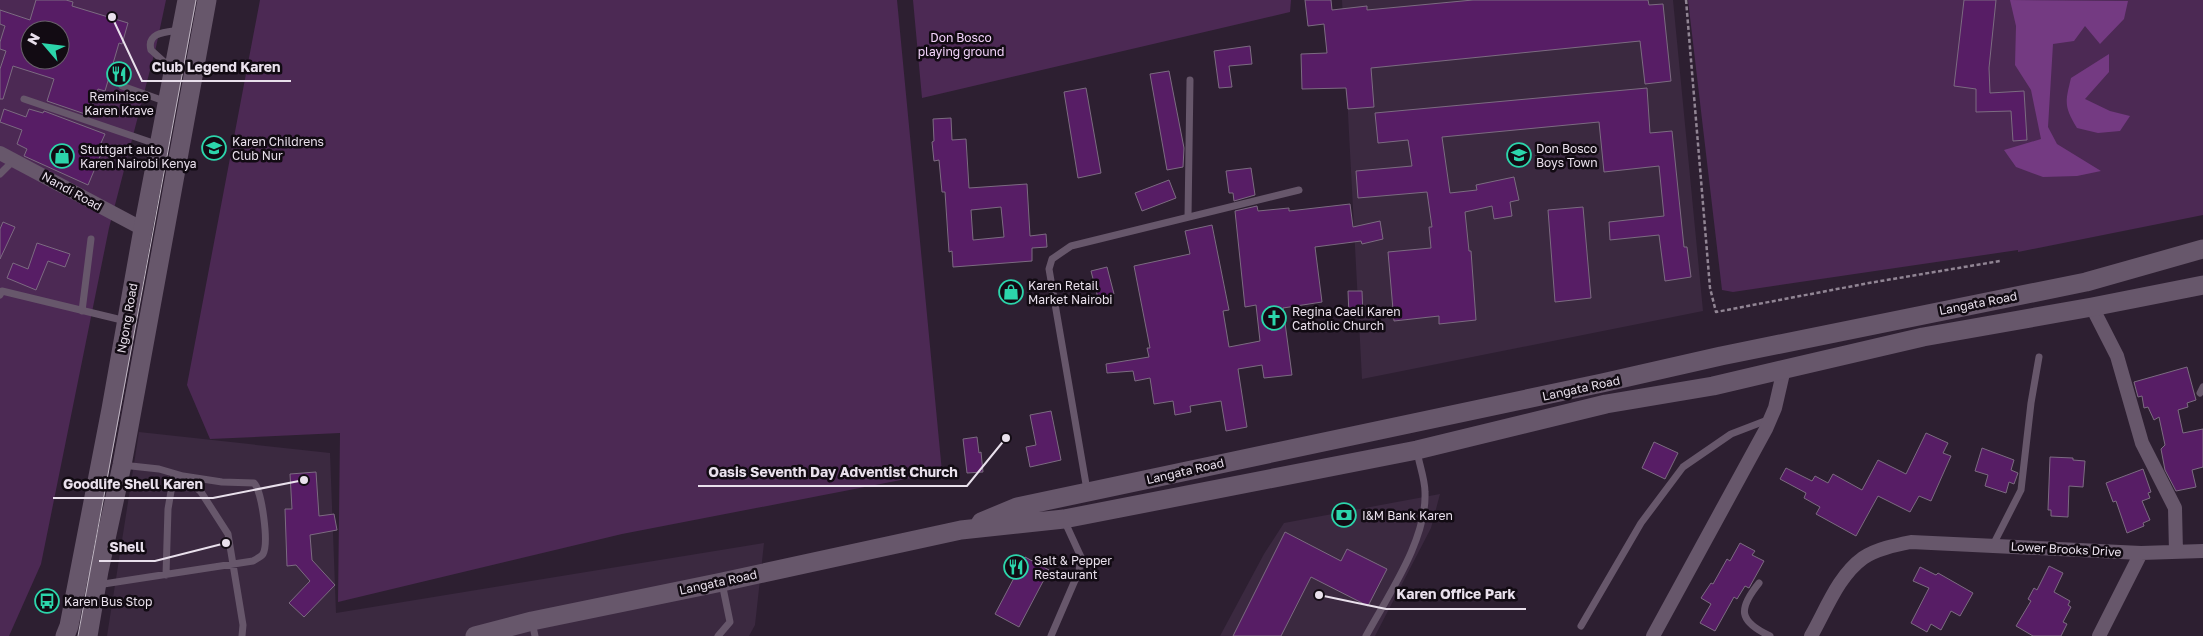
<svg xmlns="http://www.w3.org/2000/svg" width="2203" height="636" font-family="'Golos Text',sans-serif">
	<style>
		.built { fill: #3b2940 }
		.green { fill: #4c2954; fill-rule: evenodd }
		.forest { fill: #743a82 }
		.building { fill: #571d65; stroke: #7c6b81; fill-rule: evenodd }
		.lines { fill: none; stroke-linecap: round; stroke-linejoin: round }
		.path { stroke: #918594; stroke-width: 2.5; stroke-dasharray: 4 2.5; stroke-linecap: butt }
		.lane { stroke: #67576b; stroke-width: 7 }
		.street { stroke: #67576b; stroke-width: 14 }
		.secondary { stroke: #67576b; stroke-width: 19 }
		.tram { stroke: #c1b7c4; stroke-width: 1 }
		.labels { text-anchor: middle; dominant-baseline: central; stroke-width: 5; stroke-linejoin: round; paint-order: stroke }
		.park-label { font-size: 12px; fill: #f4d4fc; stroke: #120b13 }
		.poi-label { font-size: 12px; fill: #e9e0ec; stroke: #120b13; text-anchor: start }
		.street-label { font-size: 12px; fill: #e9e0ec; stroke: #120b13 }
		.leader { fill: none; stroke: #e9e0ec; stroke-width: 2 }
		.callout-dot { fill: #e9e0ec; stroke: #120b13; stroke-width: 2 }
		.callout-label { font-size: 14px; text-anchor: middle; font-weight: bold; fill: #e9e0ec; stroke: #120b13; stroke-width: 5; stroke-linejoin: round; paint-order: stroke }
	</style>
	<rect width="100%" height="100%" fill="#2d1f31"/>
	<path class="built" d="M1342,0H1673L1703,311L1362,379Z
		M139,432L330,453L336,613L764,543L755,625L749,636H107Z
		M1440,494L1431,528L1375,636H1220L1264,554L1284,523Z"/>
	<path class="green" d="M0,0H166L156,47L109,228L41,564L9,636H0ZM30,30H60V60H30Z
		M260,0H897L942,472L622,534L338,602L340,433L210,439L187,385Z
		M913,0H1291L1290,12L922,98Z
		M1688,0H2203V215L2018,252V250L1733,292L1722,290Z"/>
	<path class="forest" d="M2010,0L2128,1L2124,19L2100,44L2085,26L2074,41L2053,44L2048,127L2057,144L2101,171L2077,176L2043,177L2016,167L2004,150L2041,139L2031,90L2015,65L2016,26Z
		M2109,54V72L2085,99L2110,111L2130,116L2120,131L2098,133L2077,128C2064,106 2065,103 2071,78Z"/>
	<path class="building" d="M36,0H66L73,2L72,6L128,23L122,44L119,43L105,91L98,89L88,115L47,101L54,79L13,66L3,99H0V69L6,51L0,49V42L5,26L0,24V10L30,20ZM30,30H60V60H30Z
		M1305,0H1331L1332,10L1367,6V10L1473,0H1648L1649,5L1663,4L1671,81L1645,84L1640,41L1371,68L1374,107L1348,109L1346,88L1302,89L1301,54L1327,53L1324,24L1308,26Z
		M1964,0H1996L1989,68L1990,93L2024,91L2027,140L2013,141L2011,111L1976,112V89L1954,86Z
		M1250,46L1252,64L1229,66L1232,87L1219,88L1214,51Z
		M1169,71L1184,148L1183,167L1167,170L1150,74Z
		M1086,88L1101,173L1078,178L1064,92Z
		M1647,88L1650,133L1672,131L1684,247H1687L1691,277L1665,281L1659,235L1610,240L1609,222L1664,216L1659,166L1604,172L1599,122L1442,137L1450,193L1477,190L1476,185L1514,177L1519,200L1510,202L1512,216L1494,219L1492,206L1465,212L1469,251H1471L1476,320L1439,324V316L1394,321L1388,252L1431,248L1429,227H1432L1427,192L1358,198L1356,171L1412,166L1408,140L1378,143L1375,113Z
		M4,109L26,117L29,109L43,113L44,111L105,134L97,152L101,154L88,185L24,156L27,149L17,144L22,130L0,122Z
		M951,118L952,140L966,139L969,188L1027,184L1030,236L1046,234L1047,247L1032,248V261L953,267L952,251L949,252L945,192H942L939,160L934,161L932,142L934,141L933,119ZM1001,207L1004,237L973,240L971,210Z
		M1251,168L1255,195L1234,201L1233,193H1229L1226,171Z
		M1169,180L1176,198L1142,211L1135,193Z
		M1350,204L1353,227L1380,221L1383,239L1362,244L1361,241L1315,247L1322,302L1283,308L1292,375L1264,378L1262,365L1238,369L1247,427L1226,431L1221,401L1190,406L1191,412L1175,415L1173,401L1154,404L1150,378L1135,381L1133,371L1107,373L1106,364L1149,357L1147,348H1150L1134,266L1190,254L1185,231L1212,225L1229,310L1223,311L1229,347L1260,341L1256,305L1245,307L1235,211L1257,206L1258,211L1289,208V211Z
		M1583,207L1591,298L1555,302L1548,210Z
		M3,222L15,227L0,259V229Z
		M37,243L70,254L65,267L48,261L36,290L7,278L13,263L28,269Z
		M1107,267L1114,294L1098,298L1091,271Z
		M1348,291H1362L1363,315L1349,316Z
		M2187,367L2196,400L2187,403L2188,407L2178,410L2183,433L2203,429V467L2192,470L2196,487L2176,491L2165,470L2161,449L2165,445L2159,417L2154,420L2148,407L2144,408L2142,396L2138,397L2134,382Z
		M1051,411L1061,460L1030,467L1026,447L1036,445L1030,415Z
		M1926,433L1948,443L1943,453L1951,456L1931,501L1919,496L1910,512L1878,496L1856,536L1816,514L1820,507L1804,498L1806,493L1780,479L1786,468L1812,481L1815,476L1828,483L1833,474L1862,490L1878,460L1906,474Z
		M977,437L979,453L981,452L983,472L967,473L963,439Z
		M1654,442L1678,453L1665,479L1642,468Z
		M1982,448L2014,460L2011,470L2018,473L2014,484L2009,482L2006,493L1985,486L1988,475L1975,471Z
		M2050,457L2073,458V460L2085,461L2083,487L2069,486L2068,517L2051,516V510H2048Z
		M2143,469L2151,492L2148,493L2150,498L2142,501L2150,520L2143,523L2144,526L2127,533L2116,501L2113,502L2106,483Z
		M316,472L319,516L334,514L337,530L310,535L312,560L335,585L304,617L289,603L310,581L296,565L287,566L285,509H292L290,474Z
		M1285,532L1341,561L1347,549L1387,569L1368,606L1311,577L1281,636H1233Z
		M1740,543L1755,551L1752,555L1764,561L1749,588L1745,586L1737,599L1734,597L1715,631L1700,623L1711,604L1701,598L1711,583L1713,584L1727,559L1730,561Z
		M1025,557L1049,570L1019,627L995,614Z
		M2049,566L2063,573L2054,592L2070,601L2068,605L2071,607L2063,622L2067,624L2061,636H2033L2016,626L2031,601L2028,599L2034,588L2037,590Z
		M1920,567L1936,575L1938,573L1973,593L1960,616L1951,611L1941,630L1931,624L1927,632L1911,623L1929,588L1913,581Z"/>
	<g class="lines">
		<path class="path" d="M1686,0L1710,288L1716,312L1869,283L2000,261"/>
		<path class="lane" d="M171,68L151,50C146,32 167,32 180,30
			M122,86L167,102
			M24,99L159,145
			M0,174L14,160
			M1188,217L1190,80
			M0,295L2,291L126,321
			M82,311L91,239
			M2200,393L2203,387
			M122,465L159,469L183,476L201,492L228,534L243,625L242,636
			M1087,490L1049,269L1052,259L1071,246L1299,190
			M1993,545L2021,490L2031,403L2039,357
			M166,575L168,509L174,474
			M1759,583C1738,609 1738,621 1770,636
			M97,585L253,561C256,559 261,557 263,554C269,543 262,491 254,483L222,482L183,476
			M532,622L535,636
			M1581,626L1641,523L1683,467L1731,434L1770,419
			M718,636L730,622L722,583
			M1051,636L1079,571L1081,557L1064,520
			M1366,636C1388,595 1427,540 1425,492C1425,479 1419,464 1417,451"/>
		<path class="street" d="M0,153L143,229
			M2092,307L2117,356L2142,443L2175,508L2176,552
			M1653,636L1766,429L1775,408L1784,369
			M1811,636C1826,610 1838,576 1863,558C1876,549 1896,545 1911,542L2141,553L2203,551
			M2099,636L2141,553"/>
		<path class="secondary" d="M981,522L1017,507L1602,383L1721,356L2086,282L2203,249
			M65,636L69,626L111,409L143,229L187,0
			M88,636L99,571L122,465L207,0
			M475,636L532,621L722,582L961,530L1064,519L1417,450L1606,404L1713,386L1923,337L2092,307L2203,285"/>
		<path class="tram" d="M78,636L196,0"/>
	</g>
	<defs>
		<g id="restaurant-ring" transform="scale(1.25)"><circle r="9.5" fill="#120b13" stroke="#2cd5ab" stroke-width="1.5"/><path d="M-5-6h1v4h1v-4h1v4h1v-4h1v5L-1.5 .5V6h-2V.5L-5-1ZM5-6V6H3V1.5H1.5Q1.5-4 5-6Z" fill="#2cd5ab"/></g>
		<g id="school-ring" transform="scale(1.25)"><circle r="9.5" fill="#120b13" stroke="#2cd5ab" stroke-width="1.5"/><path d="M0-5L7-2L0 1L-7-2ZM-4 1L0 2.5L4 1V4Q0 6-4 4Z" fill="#2cd5ab"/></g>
		<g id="shop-ring" transform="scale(1.25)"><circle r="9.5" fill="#120b13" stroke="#2cd5ab" stroke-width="1.5"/><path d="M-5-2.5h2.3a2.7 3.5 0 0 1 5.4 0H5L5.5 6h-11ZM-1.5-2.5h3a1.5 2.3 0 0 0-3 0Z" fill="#2cd5ab"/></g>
		<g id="church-ring" transform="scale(1.25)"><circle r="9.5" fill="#120b13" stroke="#2cd5ab" stroke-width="1.5"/><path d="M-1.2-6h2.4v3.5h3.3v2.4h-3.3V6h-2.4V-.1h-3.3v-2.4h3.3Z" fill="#2cd5ab"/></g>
		<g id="bank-ring" transform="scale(1.25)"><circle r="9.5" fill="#120b13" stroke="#2cd5ab" stroke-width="1.5"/><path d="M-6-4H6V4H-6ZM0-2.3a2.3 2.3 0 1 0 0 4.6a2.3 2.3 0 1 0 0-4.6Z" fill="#2cd5ab"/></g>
		<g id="bus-ring" transform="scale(1.25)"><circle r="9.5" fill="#120b13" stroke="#2cd5ab" stroke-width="1.5"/><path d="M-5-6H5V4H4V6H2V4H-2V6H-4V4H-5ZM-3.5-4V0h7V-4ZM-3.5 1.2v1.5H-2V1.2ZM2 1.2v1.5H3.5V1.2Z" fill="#2cd5ab"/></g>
	</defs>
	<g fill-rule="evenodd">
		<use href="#restaurant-ring" x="119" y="74"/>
		<use href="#school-ring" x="214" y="148"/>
		<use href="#school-ring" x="1519" y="155"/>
		<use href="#shop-ring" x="62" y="156"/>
		<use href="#shop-ring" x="1011" y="292"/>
		<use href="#church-ring" x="1274" y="318"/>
		<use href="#bank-ring" x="1344" y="515"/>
		<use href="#restaurant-ring" x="1016" y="567"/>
		<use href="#bus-ring" x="47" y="601"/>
	</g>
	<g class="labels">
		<g class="park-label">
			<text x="961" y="37">Don Bosco<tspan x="961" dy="14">playing ground</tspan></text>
		</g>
		<g class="poi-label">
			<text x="119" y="96" text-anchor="middle">Reminisce<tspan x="119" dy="14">Karen Krave</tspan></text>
			<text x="232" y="141">Karen Childrens<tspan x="232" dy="14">Club Nur</tspan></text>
			<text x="1536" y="148">Don Bosco<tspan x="1536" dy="14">Boys Town</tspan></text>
			<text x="80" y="149">Stuttgart auto<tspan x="80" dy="14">Karen Nairobi Kenya</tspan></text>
			<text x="1028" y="285">Karen Retail<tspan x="1028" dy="14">Market Nairobi</tspan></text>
			<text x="1292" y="311">Regina Caeli Karen<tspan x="1292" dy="14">Catholic Church</tspan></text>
			<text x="1362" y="515">I&amp;M Bank Karen</text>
			<text x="1034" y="560">Salt &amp; Pepper<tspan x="1034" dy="14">Restaurant</tspan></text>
			<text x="64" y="601">Karen Bus Stop</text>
		</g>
		<g class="street-label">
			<text transform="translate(72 191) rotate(29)">Nandi Road</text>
			<text transform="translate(1978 303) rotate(-11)">Langata Road</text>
			<text transform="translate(127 318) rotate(-80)">Ngong Road</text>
			<text transform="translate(1581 388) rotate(-12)">Langata Road</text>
			<text transform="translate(1185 471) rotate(-13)">Langata Road</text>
			<text transform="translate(2066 549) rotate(3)">Lower Brooks Drive</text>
			<text transform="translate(718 582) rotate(-12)">Langata Road</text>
		</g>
	</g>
	<path class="leader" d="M112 17L142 81H291M1006 438L967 486H698M304 480L213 498H53M226 543L155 561H99M1319 595L1386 609H1526"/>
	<g class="callout-dot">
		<circle cx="112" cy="17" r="5"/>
		<circle cx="1006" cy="438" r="5"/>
		<circle cx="304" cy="480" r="5"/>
		<circle cx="226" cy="543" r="5"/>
		<circle cx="1319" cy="595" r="5"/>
	</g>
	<g class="callout-label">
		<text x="216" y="72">Club Legend Karen</text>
		<text x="833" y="477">Oasis Seventh Day Adventist Church</text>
		<text x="133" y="489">Goodlife Shell Karen</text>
		<text x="127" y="552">Shell</text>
		<text x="1456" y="599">Karen Office Park</text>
	</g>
	<g transform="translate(45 45) rotate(298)"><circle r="24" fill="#120b13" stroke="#68606a"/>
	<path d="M0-4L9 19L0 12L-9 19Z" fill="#2cd5ab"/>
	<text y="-8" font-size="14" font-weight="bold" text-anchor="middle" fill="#e9e0ec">N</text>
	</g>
</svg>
